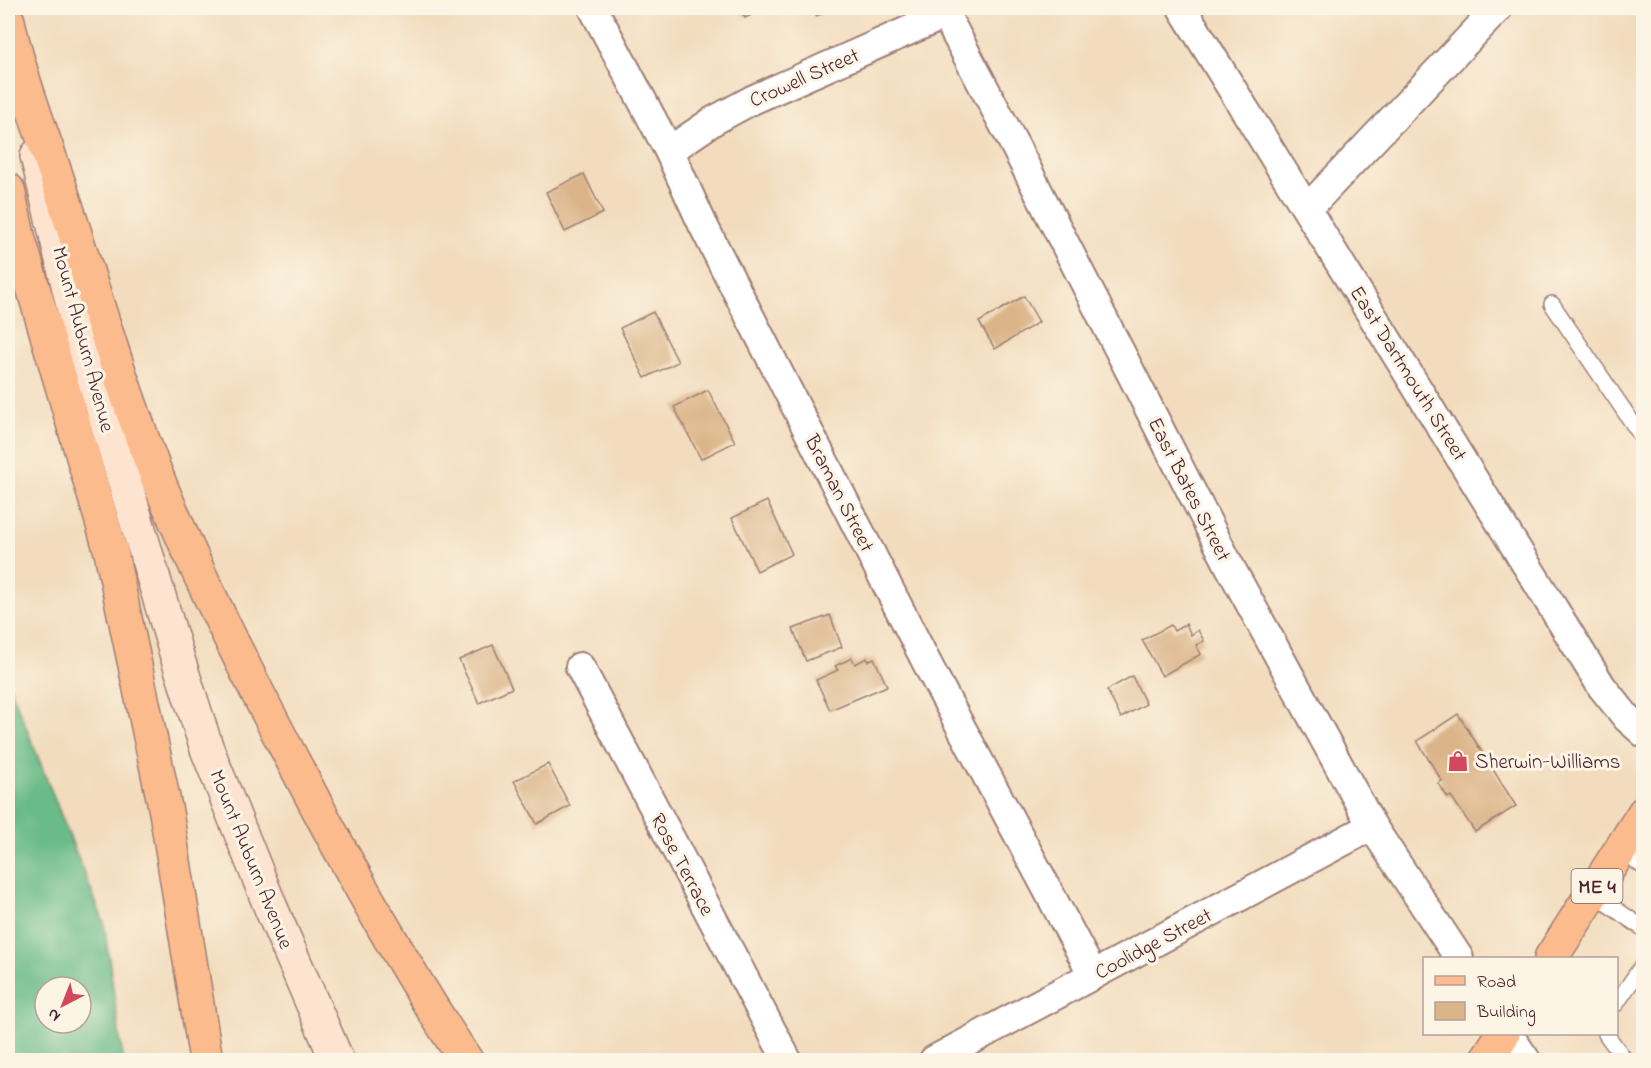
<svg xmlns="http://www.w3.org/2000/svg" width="1651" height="1068" font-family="'Indie Flower',sans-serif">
<rect width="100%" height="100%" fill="#fcf5e5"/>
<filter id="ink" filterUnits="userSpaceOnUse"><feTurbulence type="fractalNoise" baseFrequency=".0167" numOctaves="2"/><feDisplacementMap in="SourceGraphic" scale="12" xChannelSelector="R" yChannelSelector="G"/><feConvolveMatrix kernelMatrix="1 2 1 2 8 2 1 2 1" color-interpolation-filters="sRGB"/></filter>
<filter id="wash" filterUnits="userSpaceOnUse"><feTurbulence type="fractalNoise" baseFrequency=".008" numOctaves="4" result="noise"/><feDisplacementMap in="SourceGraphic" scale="24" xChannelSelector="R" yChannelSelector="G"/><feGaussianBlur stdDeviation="1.35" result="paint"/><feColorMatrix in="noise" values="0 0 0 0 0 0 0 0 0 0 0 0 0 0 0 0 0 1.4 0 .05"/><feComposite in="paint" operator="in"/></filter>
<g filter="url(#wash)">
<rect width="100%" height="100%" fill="#f2dcbd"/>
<!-- forest -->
<path fill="#69bb87" stroke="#5a6d59" stroke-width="1.5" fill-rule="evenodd" d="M8,682l96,241 19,137h-115zM45,987h36v36h-36z"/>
<g id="blocks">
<!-- building -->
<g fill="#dbb589">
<path d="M739,8h26l-20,10z"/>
<path d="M812,8h21l-17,8z"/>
<path d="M584,174l19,39 -38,19 -19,-40z"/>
<path d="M1024,296l15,26 -44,27 -16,-27z"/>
<path d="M653,312l25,50 -33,16 -25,-50z"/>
<path d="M708,390l27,52 -34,17 -27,-52z"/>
<path d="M767,501l25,53 -35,17 -25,-53z"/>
<path d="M830,615l12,32 -36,14 -13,-32z"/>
<path d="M1186,624l5,11 7,-5 6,11 -8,4 5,9 -39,22 -20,-36 29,-15 3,6z"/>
<path d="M493,645l19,43 -33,15 -20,-43z"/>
<path d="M852,658l3,6 12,-6 1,3 6,-3 13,28 -57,24 -14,-30 22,-10 -3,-4z"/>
<path d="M1132,676l14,28 -25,14 -14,-28z"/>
<path d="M1458,714l58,92 -41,26 -24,-36 -3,2 -10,-15 4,-2 -25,-40z"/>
<path d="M548,764l22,42 -33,18 -23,-43z"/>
</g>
</g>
</g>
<g filter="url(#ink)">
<use href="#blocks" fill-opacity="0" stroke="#9e7e74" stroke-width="1.5"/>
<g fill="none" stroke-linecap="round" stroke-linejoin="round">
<defs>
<g id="lane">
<path d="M1552,304l92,136"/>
<path d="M1620,849l24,18"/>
<path d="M1592,893l52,36"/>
<path d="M1616,1004l28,-41"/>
<path d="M1606,1034l19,26"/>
</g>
<g id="street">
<path d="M593,8l76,143 34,74 228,446 162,304"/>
<path d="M942,8l73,138 214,419 143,261 87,132"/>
<path d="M1182,8l420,679 25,31 17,15"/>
<path d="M669,151l44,-30 39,-21 194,-86"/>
<path d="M1307,209l191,-201"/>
<path d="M580,667l207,393"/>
<path d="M1508,1034l18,26"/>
<path d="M934,1060l438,-234"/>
</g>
<path id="secondary" d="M37,156l40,166 99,331 31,96 64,159 66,152"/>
<g id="primary">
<path d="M8,21c14,67 42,131 62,197 29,90 56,183 92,271 41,99 90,195 140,289 50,96 103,192 164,282"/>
<path d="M8,190l11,50 92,312 55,260 40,248"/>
</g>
<g id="highway">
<path d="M1551,958l93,-145"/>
<path d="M1486,1060l17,-26"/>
</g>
</defs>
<!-- lane casing -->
<use href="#lane" stroke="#9e7e74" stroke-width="18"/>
<!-- street casing -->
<use href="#street" stroke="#9e7e74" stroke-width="32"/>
<!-- secondary casing -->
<use href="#secondary" stroke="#9e7e74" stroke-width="36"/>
<!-- primary casing -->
<use href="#primary" stroke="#9e7e74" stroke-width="36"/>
<!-- highway casing -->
<use href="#highway" stroke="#9e7e74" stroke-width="36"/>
<!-- lane -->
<use href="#lane" stroke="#fff" stroke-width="15"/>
<!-- street -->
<use href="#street" stroke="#fff" stroke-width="28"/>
<!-- secondary -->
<use href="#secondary" stroke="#fde4d1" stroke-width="33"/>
<!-- primary -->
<use href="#primary" stroke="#fbbb8d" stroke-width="33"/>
<!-- highway -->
<use href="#highway" stroke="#fbbb8d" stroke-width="33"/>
</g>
</g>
<!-- icons -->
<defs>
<symbol id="shop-bare" viewBox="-9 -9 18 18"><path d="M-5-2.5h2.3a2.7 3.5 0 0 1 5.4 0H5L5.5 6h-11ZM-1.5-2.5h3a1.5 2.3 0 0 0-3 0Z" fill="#d1495b" stroke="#fcf5e5" stroke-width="2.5" paint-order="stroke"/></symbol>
</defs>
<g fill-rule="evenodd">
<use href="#shop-bare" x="1443" y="746" width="30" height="30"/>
</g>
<g text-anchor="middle" stroke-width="6" stroke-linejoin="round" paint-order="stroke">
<!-- shield labels -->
<rect fill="#fcf5e5" stroke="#7f5f63" stroke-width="1.5" x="1571.5" y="869" width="51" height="34" rx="4.5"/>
<g font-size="20" font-weight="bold" fill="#4a1f2b">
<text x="1597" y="893">ME 4</text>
</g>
<!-- street labels -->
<g font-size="21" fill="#4a1f2b" stroke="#fcf5e5">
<text transform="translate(804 77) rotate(-24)" y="7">Crowell Street</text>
<text transform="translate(84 339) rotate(75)" y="7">Mount Auburn Avenue</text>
<text transform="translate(1409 373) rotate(58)" y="7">East Dartmouth Street</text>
<text transform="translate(1190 489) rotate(63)" y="7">East Bates Street</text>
<text transform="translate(840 493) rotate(63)" y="7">Braman Street</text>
<text transform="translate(252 859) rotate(68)" y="7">Mount Auburn Avenue</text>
<text transform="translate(683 864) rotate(62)" y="7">Rose Terrace</text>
<text transform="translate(1153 943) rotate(-28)" y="7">Coolidge Street</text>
</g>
<!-- poi labels -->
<g font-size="21" fill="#4a1f2b" stroke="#fcf5e5" text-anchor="start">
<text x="1475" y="768">Sherwin-Williams</text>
</g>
</g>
<!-- margin -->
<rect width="1651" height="1068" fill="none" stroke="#fcf5e5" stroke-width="30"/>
<!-- legend -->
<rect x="1423" y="957" width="195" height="78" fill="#fcf5e5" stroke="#b59f9b" stroke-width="1.5"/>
<rect x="1435" y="976" width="30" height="9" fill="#fbbb8d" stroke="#b59f9b" stroke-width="1.5"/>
<text x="1477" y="987" font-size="18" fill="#4a1f2b">Road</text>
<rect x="1435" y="1002" width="30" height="18" fill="#dbb589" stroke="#b59f9b" stroke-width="1.5"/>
<text x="1477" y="1017" font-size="18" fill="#4a1f2b">Building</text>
<!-- north arrow -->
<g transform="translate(63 1005) rotate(222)"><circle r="28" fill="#fcf5e5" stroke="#b59f9b" stroke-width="1.5"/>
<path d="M0-4.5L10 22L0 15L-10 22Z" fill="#d1495b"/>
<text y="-9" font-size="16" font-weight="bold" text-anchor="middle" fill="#4a1f2b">N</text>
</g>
</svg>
